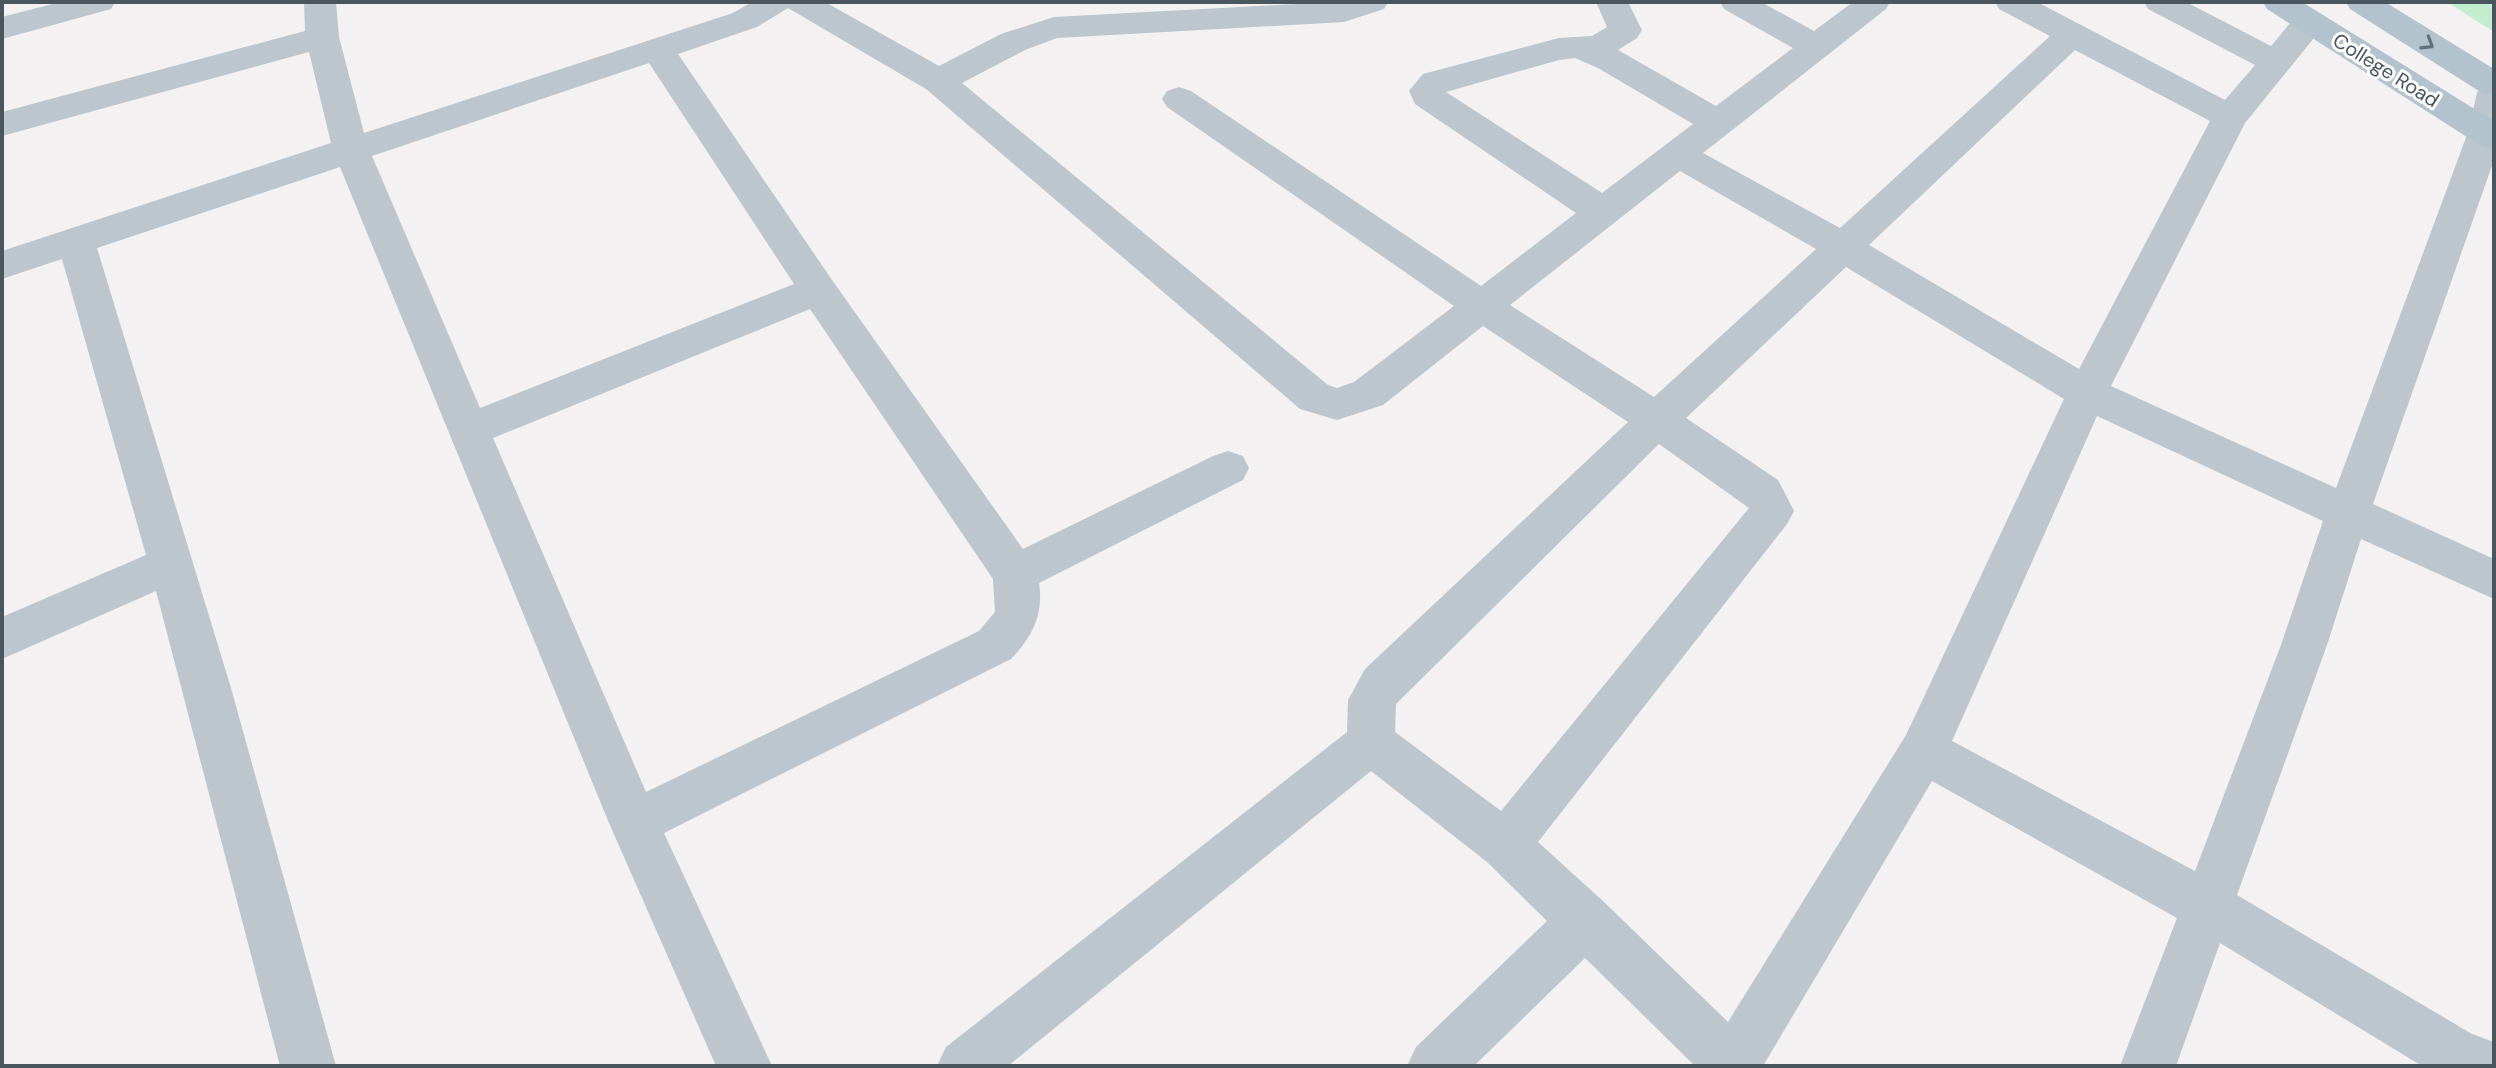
<svg xmlns="http://www.w3.org/2000/svg" width="2496" height="1068" font-family="'DM Sans',sans-serif">
<rect width="100%" height="100%" fill="#f3f1f1"/>
<!-- green -->
<path fill="#c2edce" d="M2447,2h47v30z"/>
<g fill="none" stroke-linecap="round" stroke-linejoin="round">
<!-- minor -->
<g fill="#bdc6cc" fill-rule="evenodd">
<path d="M60,2h55l-4,7 -109,30v-22z"/>
<path d="M304,2h32l3,35 25,96 369,-120 19,-11h73l114,64 62,-32 53,-17 281,-15h53l-4,7 -40,13 -287,16 -32,12 -63,33 366,302 9,3 17,-6 100,-76 -287,-199 -5,-8 5,-8 12,-4 12,4 290,195 95,-73 -161,-109 -6,-13 14,-17 136,-36 33,-2 15,-9 -11,-25h32l14,28 -5,8 -19,12 98,56 77,-58 -69,-39 -4,-7h41l53,29 39,-29h37l-4,7 -183,144 137,75 210,-192 -51,-27 -4,-7h42l188,98 30,-35 -107,-56 -4,-7h42l85,44c16,-18 25,-38 51,-31l5,7 -82,101 -134,263 225,102 132,-356 9,-39 5,-8 12,-4v79l-121,344 121,55v40l-133,-60 -34,106 -90,250 235,139 22,8v24h-72l-202,-123 -44,123h-56l57,-148 -245,-137 -169,285h-68l-110,-108 -111,108h-67l9,-19 131,-126 -60,-59 -116,-91 -363,295h-71l9,-19 401,-315 1,-32 17,-31 263,-247 -145,-96 -100,79 -46,15 -37,-11 -374,-320 -138,-81 -31,19 -79,27 154,226 191,269 190,-93 15,-5 15,5 6,12 -6,12 -204,103c5,32 -7,54 -28,76l-347,174 108,233h-56l-107,-243 -269,-656 -243,81 134,440 105,378h-56l-124,-475 -154,68v-42l144,-62 -84,-296 -60,20v-28l329,-108 -22,-91 -307,84v-24l303,-81zM2075,50l135,71 -131,248 -210,-124zM1575,58l23,10 95,56 -91,69 -156,-101 113,-32zM649,63l145,221 -314,124 -108,-252zM1680,171l136,78 -162,148 -144,-92zM1846,267l218,132 -158,336 -178,287 -124,-120 -66,-60 249,-318 7,-13 -16,-31 -92,-62zM810,309l183,270 2,33 -16,19 -333,161 -153,-354zM2097,416l226,105 -42,124 -86,226 -243,-130zM1659,444l90,64 -248,303 -106,-79 1,-28z"/>
</g>
<!-- major -->
<g fill="#b2c3cd" fill-rule="evenodd">
<path d="M2263,2h39l192,119v28l-13,-3 -214,-137z"/>
<path d="M2346,2h39l109,67v27l-12,-3 -132,-84z"/>
</g>
</g>
<!-- one-way arrows -->
<defs><path id="oneway-chevron" d="M-2-3.5L2.5 0L-2 3.5" fill="none" stroke-width="1.6" stroke-linecap="round" stroke-linejoin="round" transform="scale(2)"/></defs>
<use stroke="#637179" href="#oneway-chevron" transform="translate(2428 44) rotate(32)"/>
<g text-anchor="middle" stroke-width="6" stroke-linejoin="round" paint-order="stroke">
<!-- far-street labels -->
<g font-size="20" fill="#49565d" stroke="#fff">
<text transform="translate(2386 70) rotate(32)" y="7">College Road</text>
</g>
</g>
<!-- border -->
<rect width="2496" height="1068" fill="none" stroke="#49565d" stroke-width="8"/>
</svg>
